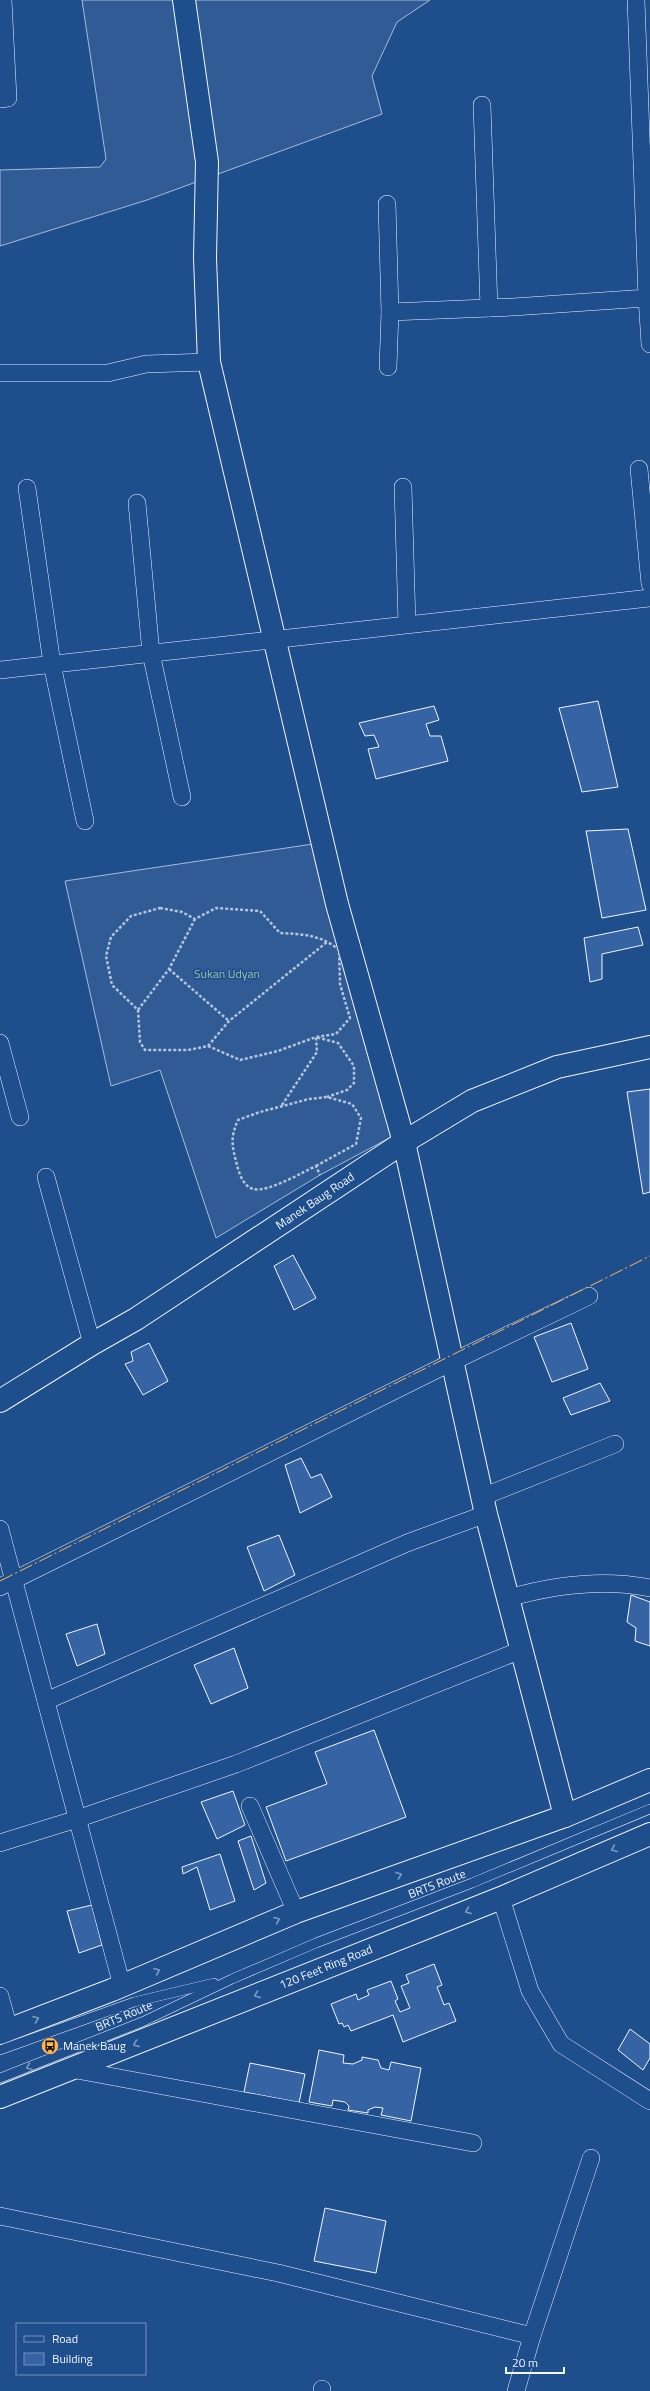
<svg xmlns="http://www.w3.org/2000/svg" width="650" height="2391" font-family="'Titillium Web',sans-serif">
<rect width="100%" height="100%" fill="#1f4e8c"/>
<!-- built -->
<g fill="#305b95" stroke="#a8bbd7">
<path d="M82,0h348l-33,22 -25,54 10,38 -235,86 -147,46v-76l100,-3 6,-8z"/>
<path d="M313,844l80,292 -73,39 -104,63 -56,-168 -49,16 -46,-205z"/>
</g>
<!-- building -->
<g fill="#3563a3" stroke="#f2f6ff">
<path d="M598,701l20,86 -36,5 -23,-84z"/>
<path d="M434,706l5,14 -13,4 4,12h11l7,25 -72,18 -8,-30 11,-2 -5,-12 -9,1 -6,-13z"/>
<path d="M628,829l18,81 -44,8 -16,-87z"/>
<path d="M638,927l5,18 -41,9v25l-12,3 -6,-44z"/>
<path d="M650,1089v103l-7,2 -16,-102z"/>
<path d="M293,1255l23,43 -22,12 -20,-44z"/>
<path d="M571,1323l17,46 -36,13 -18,-45z"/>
<path d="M149,1343l19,38 -25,14 -18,-31 8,-3 -2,-9z"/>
<path d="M600,1383l10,18 -39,14 -8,-17z"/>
<path d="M301,1458l10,20 10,-4 11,23 -32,16 -15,-48z"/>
<path d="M279,1535l16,40 -31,16 -17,-44z"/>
<path d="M631,1595l19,7v44l-15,-5 1,-13 -9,-6z"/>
<path d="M97,1624l8,30 -28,12 -11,-32z"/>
<path d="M234,1648l14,40 -37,16 -17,-39z"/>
<path d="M374,1730l32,87 -120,44 -20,-54 61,-23 -12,-32z"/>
<path d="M233,1791l12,34 -28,14 -16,-37z"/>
<path d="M251,1836l15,47 -12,7 -16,-49z"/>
<path d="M220,1854l15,47 -25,9 -13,-43 -14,7 -1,-7z"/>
<path d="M92,1905l10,40 -23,8 -12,-42z"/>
<path d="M434,1964l8,21 -5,2 7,18 5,-2 7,18 -53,21 -10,-27 -42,16 -3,-6 -4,2 -2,-4 -3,1 -8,-20 25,-10 2,6 11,-5 -2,-5 24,-9 7,18 -3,2 5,11 10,-4 -9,-22 8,-3 -3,-8z"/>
<path d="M630,2029l20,15v14l-7,12 -25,-20z"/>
<path d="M319,2050l25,5 -1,8 10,1 9,-4v-3l16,3 3,8 8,2 2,-8 30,6 -10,53 -30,-6 2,-7 -8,-1 -7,3v3l-20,-3 1,-4 -4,-4 -12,-2 -1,6 -23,-4z"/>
<path d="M250,2063l55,11 -6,29 -55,-11z"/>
<path d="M325,2208l61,13 -10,52 -62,-12z"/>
</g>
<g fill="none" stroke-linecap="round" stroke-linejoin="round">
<defs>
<g id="lane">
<path d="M0,2050l134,-48 80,-19"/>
<path d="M0,2078l142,-56 90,-43 84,-36 156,-60 178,-74"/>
</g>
<g id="street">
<path d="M0,99l8,-1 -5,-98"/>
<path d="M482,105l7,203"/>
<path d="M387,204l3,108 123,-5 134,-9 -11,-298"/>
<path d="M650,297l-3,1 3,46"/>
<path d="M388,367l2,-55"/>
<path d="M0,373h108l38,-9 63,-2"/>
<path d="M639,469l11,115"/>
<path d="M403,487l4,137"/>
<path d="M27,488l25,176 33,157"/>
<path d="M137,503l14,150 31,144"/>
<path d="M0,670l650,-72"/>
<path d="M0,1043l20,74"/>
<path d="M46,1177l46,167"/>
<path d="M482,1497l133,-53"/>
<path d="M0,1529l122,457"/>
<path d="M0,1587l452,-225 137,-66"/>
<path d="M508,1598c46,-13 94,-20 142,-10"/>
<path d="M46,1701l361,-158 79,-29"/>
<path d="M250,1806l46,106"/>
<path d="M0,1843l77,-24 159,-55 285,-114"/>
<path d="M501,1898l29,93 31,53 89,57"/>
<path d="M0,1996l9,33"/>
<path d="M71,2069l402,74"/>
<path d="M0,2216l278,57 254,63 59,-178"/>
<path d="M322,2389v2"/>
<path d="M516,2391l16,-55"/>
</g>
<g id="secondary">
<path d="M184,0l23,162 -2,96 4,104 128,542 67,238 82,372 79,302"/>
<path d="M0,1401l92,-57 44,-25 268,-177 68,-41 85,-34 93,-20"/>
</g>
<g id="primary">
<path d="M0,2033l112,-43 184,-78 269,-96 85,-36"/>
<path d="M0,2097l501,-199 149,-64"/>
</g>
</defs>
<!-- lane casing -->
<use href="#lane" stroke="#f2f6ff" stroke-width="10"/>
<!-- street casing -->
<use href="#street" stroke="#f2f6ff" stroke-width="18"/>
<!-- secondary casing -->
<use href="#secondary" stroke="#f2f6ff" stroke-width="24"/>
<!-- primary casing -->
<use href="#primary" stroke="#f2f6ff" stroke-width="24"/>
<!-- path -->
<g stroke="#b3c4dc" stroke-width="2.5" stroke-dasharray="3 2" stroke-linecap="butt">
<path d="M160,908l22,4 13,7 21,-11 44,3 20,22c22,1 42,2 59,17l1,34 10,34 -14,16 -20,3 -38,14 -38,9 -32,-14 -20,4h-43l-5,-8 -2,-32 -26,-25 -6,-29 5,-19 20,-21z"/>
<path d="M169,969l60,52"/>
<path d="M138,1010l31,-41 26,-50"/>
<path d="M208,1046l21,-25 98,-79"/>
<path d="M282,1105l35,-53 -1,-15 22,6 16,23v17l-7,7 -20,7"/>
<path d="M316,1166l40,-22 5,-26 -9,-14 -25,-7 -18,2 -49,13 -22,8c-8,18 -6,26 -1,45 2,8 6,21 16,24 14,4 50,-17 63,-23l4,9"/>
</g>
<!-- lane -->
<use href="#lane" stroke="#1f4e8c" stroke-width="9"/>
<!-- street -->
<use href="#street" stroke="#1f4e8c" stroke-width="17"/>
<!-- secondary -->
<use href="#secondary" stroke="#1f4e8c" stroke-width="22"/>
<!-- primary -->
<use href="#primary" stroke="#1f4e8c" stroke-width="22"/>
<!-- power -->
<path stroke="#ffb74d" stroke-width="1" stroke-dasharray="14 3 2 3" stroke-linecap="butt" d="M0,1581l650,-325"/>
</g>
<!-- one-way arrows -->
<defs><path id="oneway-chevron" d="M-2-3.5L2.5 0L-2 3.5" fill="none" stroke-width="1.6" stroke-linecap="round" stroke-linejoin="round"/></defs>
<g stroke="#7e9ac0">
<use href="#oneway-chevron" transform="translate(614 1849) rotate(157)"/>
<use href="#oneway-chevron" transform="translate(399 1875) rotate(-20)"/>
<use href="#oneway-chevron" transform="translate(468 1911) rotate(158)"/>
<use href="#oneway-chevron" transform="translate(277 1920) rotate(-23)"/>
<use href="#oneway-chevron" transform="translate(157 1971) rotate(-23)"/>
<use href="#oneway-chevron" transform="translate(257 1995) rotate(158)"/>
<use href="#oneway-chevron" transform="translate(36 2019) rotate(-21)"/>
<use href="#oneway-chevron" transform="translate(136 2044) rotate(159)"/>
<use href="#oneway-chevron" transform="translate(29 2067) rotate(158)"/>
</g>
<!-- icons -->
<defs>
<symbol id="bus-disc" viewBox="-11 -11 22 22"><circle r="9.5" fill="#ffb74d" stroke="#1f4e8c"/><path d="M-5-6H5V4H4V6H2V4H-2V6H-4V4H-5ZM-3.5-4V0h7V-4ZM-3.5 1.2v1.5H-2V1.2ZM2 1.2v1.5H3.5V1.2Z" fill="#111"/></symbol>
</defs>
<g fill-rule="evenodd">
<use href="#bus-disc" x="40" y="2036" width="20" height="20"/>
</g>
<g text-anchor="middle" stroke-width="3" stroke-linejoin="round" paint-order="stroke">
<!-- park labels -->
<g font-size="12" fill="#97c8a6" stroke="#1f4e8c">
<text x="227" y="978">Sukan Udyan</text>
</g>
<!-- street labels -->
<g font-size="12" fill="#f2f6ff" stroke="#1f4e8c">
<text transform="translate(315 1201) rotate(-34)" y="4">Manek Baug Road</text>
<text transform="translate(437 1884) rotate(-21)" y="4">BRTS Route</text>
<text transform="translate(326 1967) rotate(-22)" y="4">120 Feet Ring Road</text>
<text transform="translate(124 2016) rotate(-23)" y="4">BRTS Route</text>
</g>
<!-- poi labels -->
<g font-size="12" fill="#f2f6ff" stroke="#1f4e8c" text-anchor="start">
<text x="63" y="2050">Manek Baug</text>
</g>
</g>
<!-- legend -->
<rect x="16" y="2323" width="130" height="52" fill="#1f4e8c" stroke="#7391ba"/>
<rect x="24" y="2336" width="20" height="6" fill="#1f4e8c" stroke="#7391ba"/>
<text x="52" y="2343" font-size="12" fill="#f2f6ff">Road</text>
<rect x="24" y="2353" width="20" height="12" fill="#3563a3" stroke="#7391ba"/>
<text x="52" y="2363" font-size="12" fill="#f2f6ff">Building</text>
<!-- scale -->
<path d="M506 2367v6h58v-6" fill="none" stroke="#f2f6ff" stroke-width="2"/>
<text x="512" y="2367" font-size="12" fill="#f2f6ff" stroke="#1f4e8c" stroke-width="3" paint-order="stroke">20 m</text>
</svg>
